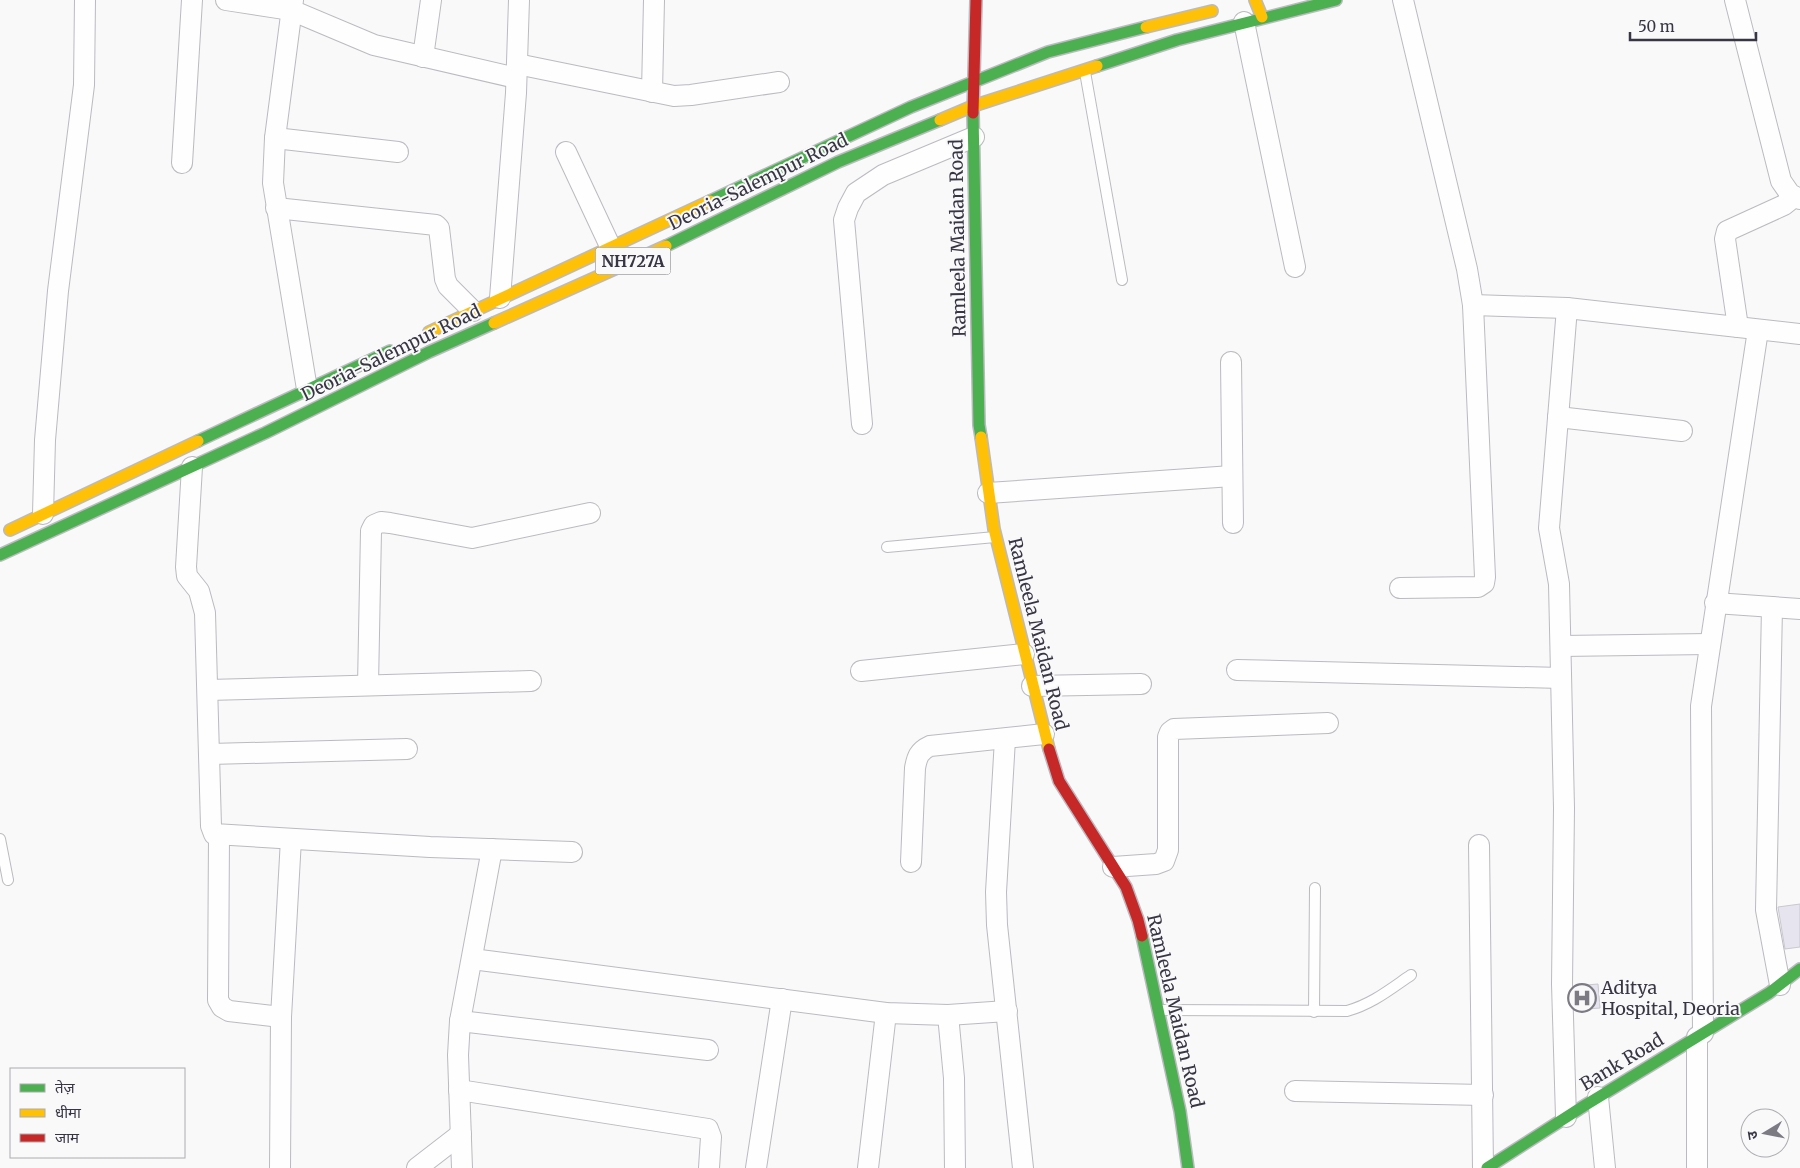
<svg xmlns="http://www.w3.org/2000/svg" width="1800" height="1168" font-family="Merriweather,'Noto Sans Devanagari',serif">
<rect width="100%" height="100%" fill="#f9f9f9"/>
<!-- building -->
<g fill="#e6e4ee" stroke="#c9c8ce">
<path d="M1800,904v43l-15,2 -7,-42z"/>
<path d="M1598,984l2,24 -25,2 -1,-24z"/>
</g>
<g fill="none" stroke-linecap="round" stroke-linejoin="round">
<defs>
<g id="lane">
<path d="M1085,72l37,208"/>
<path d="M887,547l108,-10"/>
<path d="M0,839l8,41"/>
<path d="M1160,1010l187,1c25,-7 42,-21 64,-36"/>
<path d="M1314,1012l1,-124"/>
</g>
<g id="street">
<path d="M226,0l65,10 83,35 142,33"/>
<path d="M293,0l-18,138 -2,45 34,206"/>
<path d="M1735,0l46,181 9,13 10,5"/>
<path d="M1244,22l51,245"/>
<path d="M423,57l8,-57"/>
<path d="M517,64l157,32 17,-1 88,-13"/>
<path d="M652,92l2,-92"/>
<path d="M275,138l123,14"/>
<path d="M566,152l44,94"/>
<path d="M182,163l10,-163"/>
<path d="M276,208l160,17 3,3 6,51 3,7 25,25"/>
<path d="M500,298l16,-205 3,-93"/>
<path d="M1473,305l94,3 233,26"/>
<path d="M1738,327l-13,-88 2,-8 57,-26 10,-8"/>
<path d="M1231,362l2,161"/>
<path d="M1558,417l124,14"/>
<path d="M862,424l-18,-204 4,-12 8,-15 27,-18 91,-38"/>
<path d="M192,467l-6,100 1,9 12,15 6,22 6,213 3,8 216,13 142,5"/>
<path d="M988,493l244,-17"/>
<path d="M43,514l2,-74 13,-149 26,-206 1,-85"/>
<path d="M1400,588l78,-1 6,-4 1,-6 -12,-272 -6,-36 -64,-269"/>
<path d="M1715,603l85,6"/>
<path d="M1772,607l-6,303 14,75"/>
<path d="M1561,646l148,-2"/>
<path d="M1237,670l324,8"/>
<path d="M861,671l163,-17"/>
<path d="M368,685l3,-154 3,-6 7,-3 9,1 82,15 118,-25"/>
<path d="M1032,686l109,-2"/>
<path d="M208,690l323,-9"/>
<path d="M1005,739l-9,153 1,33 26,243"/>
<path d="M210,754l197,-5"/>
<path d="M219,836l-1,164 4,7 7,4 52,6"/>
<path d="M1479,845l4,323"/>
<path d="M911,862l4,-94c2,-11 4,-17 15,-22l114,-12"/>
<path d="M1113,867l43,-3 8,-3 4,-11v-113l2,-5 4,-3 154,-6"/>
<path d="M472,959l414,54 62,2 59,-4"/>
<path d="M948,1015l6,63 1,90"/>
<path d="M460,1021l248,29"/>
<path d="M1703,1033l-2,-327 57,-376"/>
<path d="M1697,1037v131"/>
<path d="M459,1090l249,39 3,8 -2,31"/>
<path d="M1295,1091l188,4"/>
<path d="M1598,1097l7,71"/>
<path d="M1566,1117l-4,-133 2,-176 -5,-224 -10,-56 18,-220"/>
<path d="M280,1168l1,-151 10,-178"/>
<path d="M417,1168l44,-34"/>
<path d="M462,1168l-4,-113 2,-34 32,-172"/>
<path d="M756,1168l26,-169"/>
<path d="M868,1168l18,-155"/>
</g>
<g id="fast">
<path d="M1097,66l80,-26 159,-40"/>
<path d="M973,113l6,312 2,12"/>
<path d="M710,201l201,-94 137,-55 98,-25"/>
<path d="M666,246l172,-84 102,-42"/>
<path d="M198,441l192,-90"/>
<path d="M0,555l265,-122 164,-81 65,-29"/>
<path d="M1142,936l38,175 8,57"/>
<path d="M1487,1168l92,-59 190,-116 31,-24"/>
</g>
<g id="slow">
<path d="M1255,0l7,17"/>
<path d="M1146,27l66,-16"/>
<path d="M940,120l33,-14 124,-40"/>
<path d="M494,323l172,-77"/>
<path d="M429,332l281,-131"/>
<path d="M981,437l13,92 55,220"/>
<path d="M10,530l188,-89"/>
</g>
<g id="jam">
<path d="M973,113l3,-113"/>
<path d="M1049,749l10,32 67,106 12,33 4,16"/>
</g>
</defs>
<!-- lane casing -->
<use href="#lane" stroke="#bbbac0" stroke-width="12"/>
<!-- street casing -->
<use href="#street" stroke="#bbbac0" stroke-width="22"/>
<!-- fast casing -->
<use href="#fast" stroke="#bbbac0" stroke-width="14"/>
<!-- slow casing -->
<use href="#slow" stroke="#bbbac0" stroke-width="14"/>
<!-- jam casing -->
<use href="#jam" stroke="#bbbac0" stroke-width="14"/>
<!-- lane -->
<use href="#lane" stroke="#fefefe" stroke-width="10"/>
<!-- street -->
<use href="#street" stroke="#fefefe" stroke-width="20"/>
<!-- fast -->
<use href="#fast" stroke="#4caf50" stroke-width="11"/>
<!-- slow -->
<use href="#slow" stroke="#ffc107" stroke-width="11"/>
<!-- jam -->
<use href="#jam" stroke="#c62828" stroke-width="11"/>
</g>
<!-- icons -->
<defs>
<symbol id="hospital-ring" viewBox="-11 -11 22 22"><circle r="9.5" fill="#f9f9f9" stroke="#7c7a83" stroke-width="1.5"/><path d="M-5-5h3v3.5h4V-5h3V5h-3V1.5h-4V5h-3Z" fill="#7c7a83"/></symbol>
</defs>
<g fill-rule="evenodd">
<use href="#hospital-ring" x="1566" y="982" width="32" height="32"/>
</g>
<g text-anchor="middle" stroke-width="4" stroke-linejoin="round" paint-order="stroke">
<!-- shield labels -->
<rect fill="#f9f9f9" stroke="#72707a" stroke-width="1" x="595.5" y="247.5" width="75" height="27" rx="4"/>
<g font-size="16" font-weight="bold" fill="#383644">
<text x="633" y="267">NH727A</text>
</g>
<!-- street labels -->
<g font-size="18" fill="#383644" stroke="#f9f9f9">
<text transform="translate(758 182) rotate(-26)" y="6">Deoria-Salempur Road</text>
<text transform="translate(958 238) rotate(-91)" y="6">Ramleela Maidan Road</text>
<text transform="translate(391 353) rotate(-26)" y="6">Deoria-Salempur Road</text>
<text transform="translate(1038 634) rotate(76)" y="6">Ramleela Maidan Road</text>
<text transform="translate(1175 1011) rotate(77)" y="6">Ramleela Maidan Road</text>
<text transform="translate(1622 1062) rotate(-31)" y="6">Bank Road</text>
</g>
<!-- poi labels -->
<g font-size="18" fill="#383644" stroke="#f9f9f9" text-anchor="start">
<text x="1601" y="994">Aditya<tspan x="1601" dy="21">Hospital, Deoria</tspan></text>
</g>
</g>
<!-- legend -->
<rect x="10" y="1068" width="175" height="90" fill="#f9f9f9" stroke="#acabb1"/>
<rect x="20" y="1084" width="25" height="8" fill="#4caf50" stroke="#acabb1"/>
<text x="55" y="1093" font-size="15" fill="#383644">तेज़</text>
<rect x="20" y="1109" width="25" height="8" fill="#ffc107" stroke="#acabb1"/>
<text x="55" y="1118" font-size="15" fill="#383644">धीमा</text>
<rect x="20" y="1134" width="25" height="8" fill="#c62828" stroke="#acabb1"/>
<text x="55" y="1143" font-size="15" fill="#383644">जाम</text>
<!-- north arrow -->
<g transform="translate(1765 1133) rotate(260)"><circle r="24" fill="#f9f9f9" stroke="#acabb1"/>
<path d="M0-4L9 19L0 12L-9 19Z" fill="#7c7a83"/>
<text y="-8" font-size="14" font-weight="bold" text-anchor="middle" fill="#383644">उ</text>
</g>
<!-- scale -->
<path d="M1630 32v8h126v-8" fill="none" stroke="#383644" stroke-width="2.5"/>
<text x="1638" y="32" font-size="15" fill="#383644" stroke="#f9f9f9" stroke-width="4" paint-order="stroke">50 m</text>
</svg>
